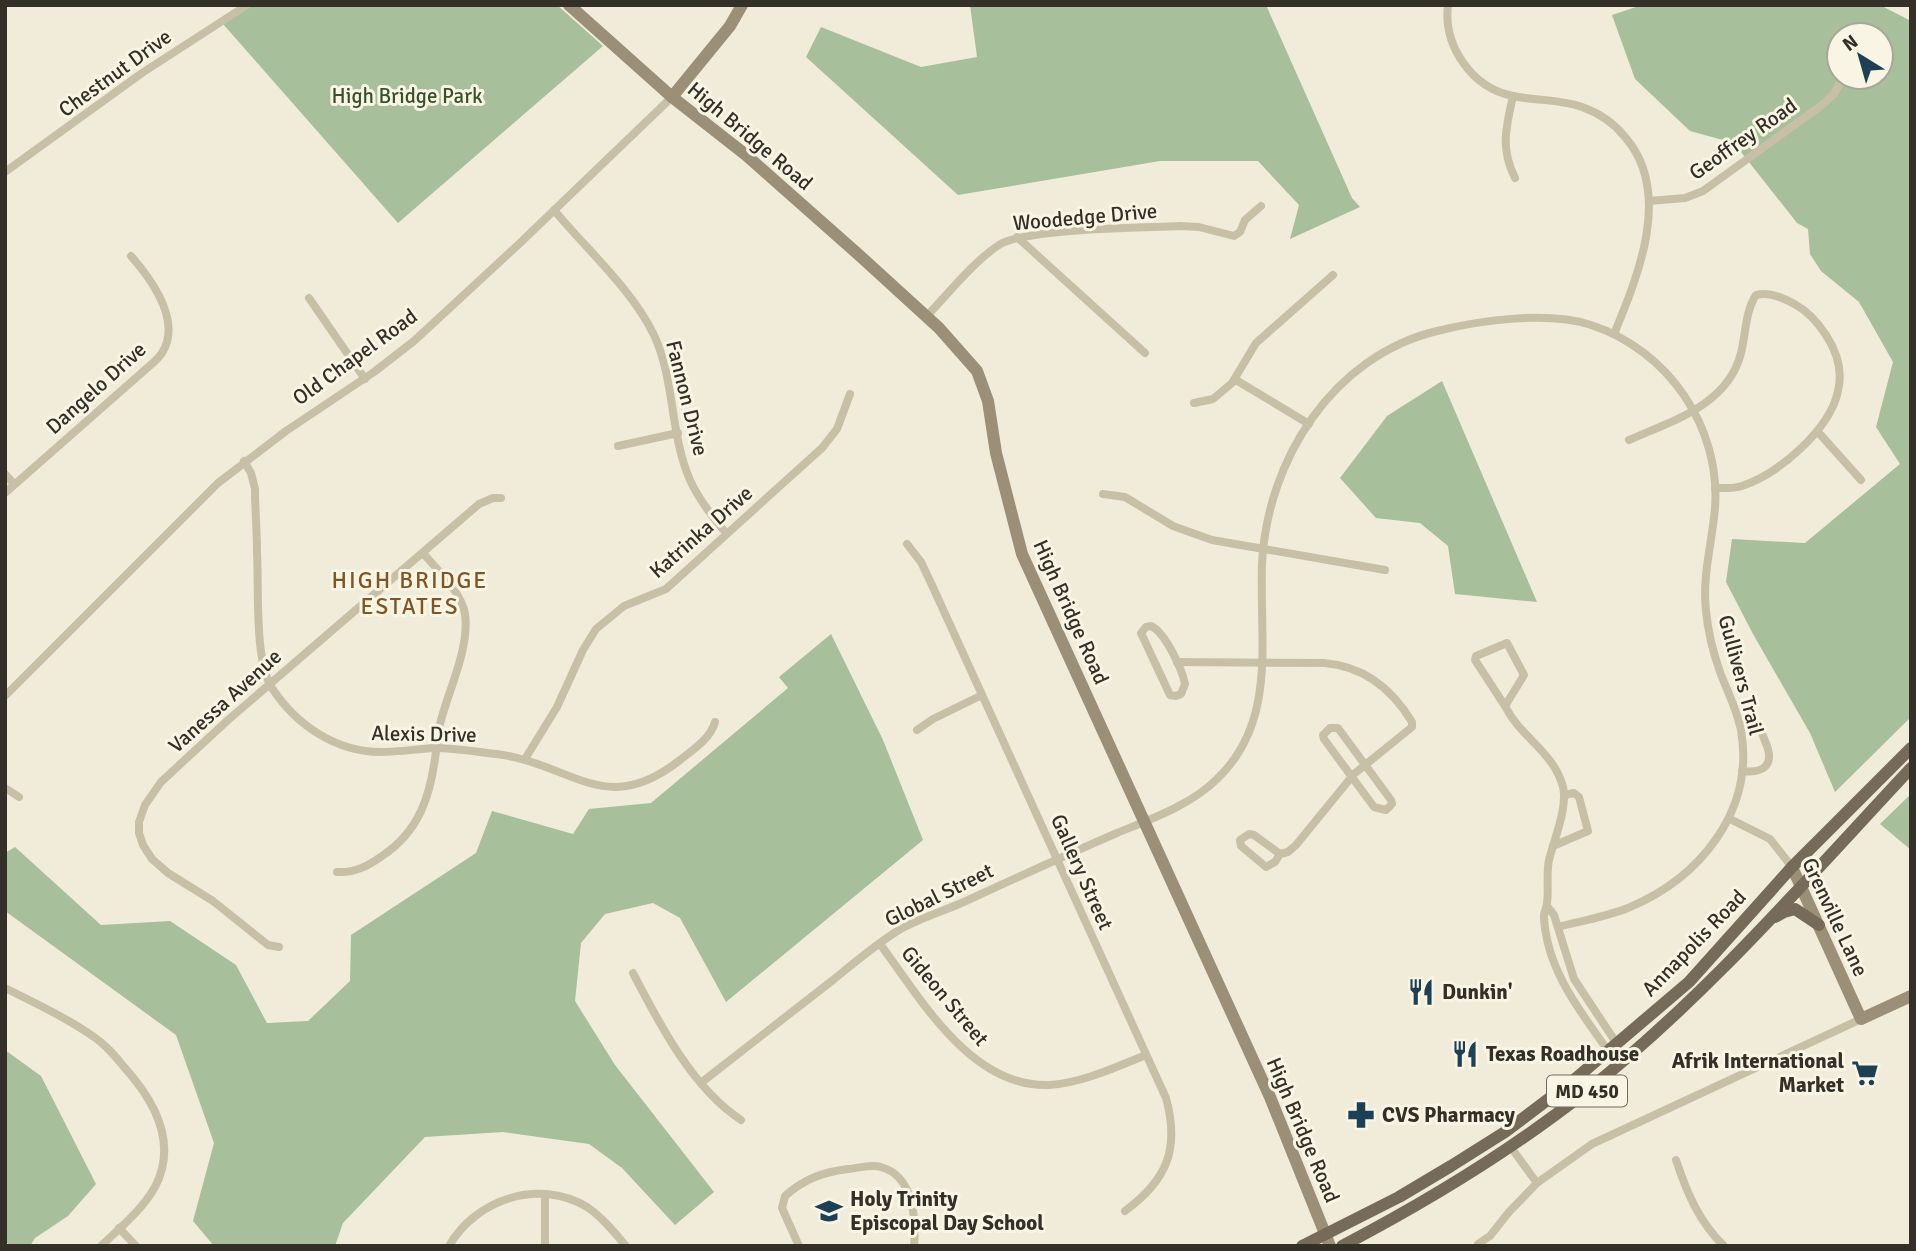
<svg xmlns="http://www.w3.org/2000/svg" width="1916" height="1251" font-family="Signika,sans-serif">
<rect width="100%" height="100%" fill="#f0ecd9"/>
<!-- green -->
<g fill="#a7bf9a" fill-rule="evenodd">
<path d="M252,5h305l46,41 -205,177 -175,-199z"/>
<path d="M970,5h296l86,193 8,9 -70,32 9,-34 -41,-44h-98l-202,34 -152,-138 15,-30 100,40 56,-10z"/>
<path d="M1642,5h238l31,16v696l-76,75 -25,-59 -57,-99 -27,-52 6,-43 73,4 95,-79 -24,-37 17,-65 -34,-60 -38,-31 -11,-17 -2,-25 -11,-6 -63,-80 -44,-12 -55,-52 -23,-64zM1839,35h42v42h-42z"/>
<path d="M1442,381l95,221 -82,-8 -7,-48 -28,-23 -44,-5 -36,-40 47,-62z"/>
<path d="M831,634l52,106 40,100 -197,162 -46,-84 -27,-15 -48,11 -24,29 -6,58 40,64 99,127 -39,33 -53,-57 -33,-24 -86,-12 -78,5 -82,86 -8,23h-121l-21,-25 21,-78 -38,-108 -171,-124v-58l10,-6 86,78 69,-4 66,44 31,58 41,-2 42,-40 1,-46 125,-82 16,-42 81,23 16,-25 62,-6 137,-115 -9,-11z"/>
<path d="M1911,794v56l-31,-26z"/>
<path d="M5,1050l36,26 55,108 -28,32 -33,22 -5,8h-18l-7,-4z"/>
</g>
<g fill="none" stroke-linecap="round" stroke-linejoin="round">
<!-- street -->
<g stroke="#c8c0a6" stroke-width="8">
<path d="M1448,5c-5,41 24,83 65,91 23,5 47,3 69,11 17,6 32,16 43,30 48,55 13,139 -11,197"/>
<path d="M1513,96c-7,32 -13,52 2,82"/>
<path d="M5,172l137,-99 105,-68"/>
<path d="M1649,201l36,-3 18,-7 119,-86 12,-11 8,-15"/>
<path d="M554,210c33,40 77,78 100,125 21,45 16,100 36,145 9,20 23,37 36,53"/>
<path d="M1017,237l128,116"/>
<path d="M309,298l56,81"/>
<path d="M926,317c21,-22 48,-56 73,-72 26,-17 144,-17 181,-19l19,1 35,9 6,-4 5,-12 16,-14"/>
<path d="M1236,380l73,44"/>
<path d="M1194,403l19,-4 19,-16 24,-40 77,-68"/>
<path d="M1818,432l43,48"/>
<path d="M1629,440c43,-19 99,-35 112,-87 5,-19 4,-41 15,-58 13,-4 28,3 40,10 13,7 22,18 30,30 11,17 17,36 12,56 -8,39 -60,83 -96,95 -9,3 -18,2 -27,2"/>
<path d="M618,446l60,-13"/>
<path d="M244,461l7,12 4,16c0,21 2,42 2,63 2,34 -3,109 15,136 24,37 64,64 109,64 18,0 35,-3 53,-4 21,0 43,4 63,6 76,10 108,65 183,6 13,-10 31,-22 35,-38"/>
<path d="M5,474l9,10"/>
<path d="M5,493l141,-124c6,-5 12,-10 16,-16 20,-32 -11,-74 -31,-97"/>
<path d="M1103,494l22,3 48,29 39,14 173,30"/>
<path d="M907,544l14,18 10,21 235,515c14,51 1,82 -41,113"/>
<path d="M1151,626c14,6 31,43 34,58l-4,10 -5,2 -6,-1 -29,-62 5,-6z"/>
<path d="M1507,643l17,32 -19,31 -30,-46 1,-4z"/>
<path d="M1177,662l147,1c39,3 68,26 88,59v5l-58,47 -58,71 -8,7 -8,2"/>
<path d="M5,696l213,-213 68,-52 88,-59 40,-31 106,-98 152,-146"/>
<path d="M1505,706c15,31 49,46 58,81 5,20 -9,53 -14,73 -3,14 0,29 -2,43 0,5 -4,10 -3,15 3,52 36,93 65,134"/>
<path d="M1739,722l14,-1c7,5 9,12 12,20 10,22 1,33 -23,30"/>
<path d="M1330,728h8l53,72 1,4 -6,6 -12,-3 -50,-68 -1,-4z"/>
<path d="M917,730l16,-11 49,-24"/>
<path d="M525,759l32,-52 26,-57 13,-21 28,-23 42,-17 156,-141 15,-19 13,-35"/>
<path d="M5,788l14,9"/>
<path d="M1730,819l40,20 22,28"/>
<path d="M1249,834l5,1 26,19 -5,8 -9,5 -25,-21 -1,-6z"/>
<path d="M1553,846l35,-15 -9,-34 -5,-4 -9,2"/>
<path d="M337,872c18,1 31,-6 45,-16 38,-25 49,-62 54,-105 2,-9 1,-18 4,-27 8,-33 30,-76 25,-110 -4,-23 -28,-44 -42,-61"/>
<path d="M1547,906l7,9 20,64 43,65"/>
<path d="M880,944c41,55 91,144 169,141 33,-2 67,-18 97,-30"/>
<path d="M279,947l-11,-2 -55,-44 -45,-28 -16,-14 -9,-14 -4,-12v-11l6,-17 16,-23 67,-62 251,-216 14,-6h8"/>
<path d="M633,973c26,50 59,115 108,147"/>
<path d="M5,988c30,15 62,30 89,49 12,8 21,19 30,30 30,33 54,76 31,120 -13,23 -35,41 -54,59"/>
<path d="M702,1082c43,-34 87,-68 131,-102 21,-17 43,-36 66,-50 21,-12 45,-19 67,-29 50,-23 100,-46 151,-68 34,-14 74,-28 100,-54 61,-58 42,-140 45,-215 5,-104 71,-208 175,-233 44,-11 111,-20 154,-6 77,25 130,102 124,183 -3,36 -13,67 -9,103 2,21 7,41 14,61 7,19 17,37 21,58 14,81 -41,148 -113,178 -23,9 -47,13 -70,19"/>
<path d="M1510,1146l27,37"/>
<path d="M1676,1160c11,33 23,62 48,86"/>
<path d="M545,1195v51"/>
<path d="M119,1228l17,18"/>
<path d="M1478,1244l12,-8 19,-24 28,-29 55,-39 269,-125"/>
<path d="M449,1246c27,-47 90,-68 138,-39 15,10 27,25 39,39"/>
<path d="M799,1246l-17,-38 3,-12c19,-17 38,-24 63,-27 11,-1 23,-5 33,-2 33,9 35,52 33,79"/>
</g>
<!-- secondary -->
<g stroke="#9b8f77" stroke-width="12">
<path d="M569,5l103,92 74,58 113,100 80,73 38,43 11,30 8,52 26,101 248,543 60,149"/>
<path d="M672,97l58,-71 12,-21"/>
<path d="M1792,867l69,152 50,-23"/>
</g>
<!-- primary -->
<g stroke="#766b58" stroke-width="12">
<path d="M1775,917l9,-5 11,-3 24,16"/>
<path d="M1302,1246l97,-49 52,-31 54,-34 70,-53 114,-97 103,-115 119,-119"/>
<path d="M1342,1246c84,-44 167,-94 242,-153 119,-93 224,-215 327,-325"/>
</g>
</g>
<!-- icons -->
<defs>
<symbol id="restaurant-bare" viewBox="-9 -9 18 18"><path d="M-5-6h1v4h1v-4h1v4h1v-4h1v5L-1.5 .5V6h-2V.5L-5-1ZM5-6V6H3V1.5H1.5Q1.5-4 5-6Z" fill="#1e4054" stroke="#f8f5e5" stroke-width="2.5" paint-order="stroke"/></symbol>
<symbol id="supermarket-bare" viewBox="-9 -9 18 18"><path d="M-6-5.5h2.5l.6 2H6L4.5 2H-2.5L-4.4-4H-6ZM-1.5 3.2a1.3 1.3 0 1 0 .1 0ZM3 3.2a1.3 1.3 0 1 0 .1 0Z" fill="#1e4054" stroke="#f8f5e5" stroke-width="2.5" paint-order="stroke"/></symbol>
<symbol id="pharmacy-bare" viewBox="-9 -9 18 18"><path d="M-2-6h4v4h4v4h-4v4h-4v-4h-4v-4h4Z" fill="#1e4054" stroke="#f8f5e5" stroke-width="2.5" paint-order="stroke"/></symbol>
<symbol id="school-bare" viewBox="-9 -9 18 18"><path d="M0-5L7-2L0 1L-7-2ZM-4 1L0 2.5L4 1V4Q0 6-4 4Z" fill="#1e4054" stroke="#f8f5e5" stroke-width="2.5" paint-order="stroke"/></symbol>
</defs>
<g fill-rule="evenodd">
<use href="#restaurant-bare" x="1402" y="973" width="38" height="38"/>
<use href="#restaurant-bare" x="1446" y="1035" width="38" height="38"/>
<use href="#supermarket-bare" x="1846" y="1054" width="38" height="38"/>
<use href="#pharmacy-bare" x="1342" y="1096" width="38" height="38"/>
<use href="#school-bare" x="810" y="1192" width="38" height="38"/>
</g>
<g text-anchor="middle" stroke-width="6" stroke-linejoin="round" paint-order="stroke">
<!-- shield labels -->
<rect fill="#f8f5e5" stroke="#6f6a60" stroke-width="2" x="1547" y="1075.5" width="80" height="31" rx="5"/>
<g font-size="19" font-weight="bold" fill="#342f27">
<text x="1587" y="1098">MD 450</text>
</g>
<!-- street labels -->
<g font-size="21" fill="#342f27" stroke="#f8f5e5">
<text transform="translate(115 73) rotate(-36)" y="7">Chestnut Drive</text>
<text transform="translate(750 136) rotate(40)" y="7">High Bridge Road</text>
<text transform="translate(1743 139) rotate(-35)" y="7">Geoffrey Road</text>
<text transform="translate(1085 217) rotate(-5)" y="7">Woodedge Drive</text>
<text transform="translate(355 357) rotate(-36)" y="7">Old Chapel Road</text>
<text transform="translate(96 388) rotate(-42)" y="7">Dangelo Drive</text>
<text transform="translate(687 398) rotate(76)" y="7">Fannon Drive</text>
<text transform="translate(701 532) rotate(-41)" y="7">Katrinka Drive</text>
<text transform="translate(1071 612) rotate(66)" y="7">High Bridge Road</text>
<text transform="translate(1741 675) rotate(75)" y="7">Gullivers Trail</text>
<text transform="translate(225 701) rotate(-42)" y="7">Vanessa Avenue</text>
<text transform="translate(424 734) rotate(1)" y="7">Alexis Drive</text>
<text transform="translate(1082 872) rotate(66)" y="7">Gallery Street</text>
<text transform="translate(939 895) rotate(-26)" y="7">Global Street</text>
<text transform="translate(1835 917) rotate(65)" y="7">Grenville Lane</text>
<text transform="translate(1694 943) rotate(-46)" y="7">Annapolis Road</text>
<text transform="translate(945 996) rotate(50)" y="7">Gideon Street</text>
<text transform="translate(1303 1130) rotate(67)" y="7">High Bridge Road</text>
</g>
<!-- park labels -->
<g font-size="21" fill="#38512b" stroke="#f8f5e5">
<text x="407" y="103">High Bridge Park</text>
</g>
<!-- poi labels -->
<g font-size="21" font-weight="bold" fill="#342f27" stroke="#f8f5e5" text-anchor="start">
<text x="1442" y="999">Dunkin'</text>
<text x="1486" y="1061">Texas Roadhouse</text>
<text x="1844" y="1068" text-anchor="end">Afrik International<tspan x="1844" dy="24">Market</tspan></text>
<text x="1382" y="1122">CVS Pharmacy</text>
<text x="850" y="1206">Holy Trinity<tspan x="850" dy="24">Episcopal Day School</tspan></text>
</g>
<!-- neighbourhood labels -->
<g font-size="23" letter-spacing="2" fill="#805522" stroke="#f8f5e5">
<text x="410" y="588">HIGH BRIDGE<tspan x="410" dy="26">ESTATES</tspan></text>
</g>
</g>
<!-- border -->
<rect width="1916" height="1251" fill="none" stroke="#342f27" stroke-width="14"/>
<!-- north arrow -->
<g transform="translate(1860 56) rotate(323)"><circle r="33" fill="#f8f5e5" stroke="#aaa699" stroke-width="2"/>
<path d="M0-5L12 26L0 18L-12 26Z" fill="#1e4054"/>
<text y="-10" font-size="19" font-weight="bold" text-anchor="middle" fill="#342f27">N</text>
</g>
</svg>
